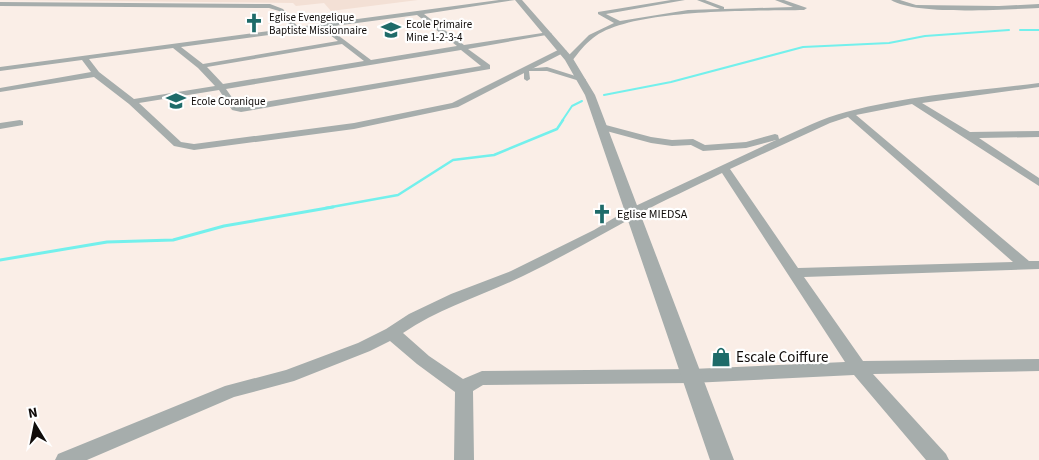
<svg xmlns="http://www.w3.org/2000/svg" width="1039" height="460" font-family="'Source Sans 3',sans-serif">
<rect width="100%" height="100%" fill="#faeee7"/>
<!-- built -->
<path fill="#f3e0d5" d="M0,0h418l-87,11 -7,-8 -28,3 -3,-3z"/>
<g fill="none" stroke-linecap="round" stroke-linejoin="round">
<!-- stream-far2 -->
<g stroke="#73f0ec" stroke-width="2">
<path d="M1020,30h19"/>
<path d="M604,95l67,-13 132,-35 86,-4 36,-7 84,-6"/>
<path d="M562,121l10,-15 10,-5"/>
</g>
<!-- stream-far1 -->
<path stroke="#73f0ec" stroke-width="2.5" d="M326,208l72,-13 55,-35 41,-5 63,-26 6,-9"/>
<!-- stream -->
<path stroke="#73f0ec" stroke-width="3" d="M0,260l107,-18 66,-2 51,-14 109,-19"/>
<!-- pedestrian -->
<path fill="#a6adac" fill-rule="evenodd" d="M547,67l38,12 1,1 -3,2 -36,-11h-18l1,8 -3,2 -3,-2v-10z"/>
<!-- minor -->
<g fill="#a6adac" fill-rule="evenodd">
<path d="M499,0h16l-91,14 40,31 85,-13 3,2 -84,15 22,16v4l-249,43 -9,-2 -13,-20 -80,13 42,39 13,2 160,-21 98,-20 108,-54 7,2 -109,56 -104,22 -160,21 -20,-4 -45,-42 -35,-27 -94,15v-4l91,-16 -9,-12 -82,11v-4l292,-39 -13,-17 -10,-3 -269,-2v-4l270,2 13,5 15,18zM417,15l40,31 -86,14 -44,-33zM321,28l17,13 -135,23 -22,-17zM342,44l22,17 -141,23 -16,-17zM173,48l25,20 17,18 -81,13 -35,-27 -10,-13zM461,50l20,16 -240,40h-3l-12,-17z"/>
<path d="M671,0h14l-79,14 14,7 68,-11 32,-1 -23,-9h8l19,7v2l69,-2 -18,-7h9l23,8 -3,2c-49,1 -174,-2 -211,28 -8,6 -15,15 -21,23l-7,-2 24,-24 25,-12 -16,-9v-2z"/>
<path d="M891,0h9l16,5 83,1 40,-2v4c-33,1 -122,8 -148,-8z"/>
<path d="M1039,83v4l-117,16 48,29 69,-1v6l-60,1 60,40v8l-127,-82 -56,11 173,146h10v8l-235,8 59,84 176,-2v12l-166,3 73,80 3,6h-23l-72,-85 -162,8 -209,2 -10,6 1,69h-20l1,-68 -38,-28 -27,-23 -20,10 -76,30 -60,16 -147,63h-32l3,-6 167,-68 61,-16 72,-27 28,-14 23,-15 42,-20 60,-23 83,-41 35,-21 147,-69 -30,8 -43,3 -12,-6 -19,1 -21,-3 -52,-14v-4l3,-1 49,13 21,3 21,-1 12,6 41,-3 29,-8 3,1 1,4c22,-10 44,-21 67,-27 63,-17 129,-21 193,-29zM848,117l165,145 -215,6 -68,-99 100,-46zM722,173l123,189 -153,7 -210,2 -19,8 -34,-23 -26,-23c37,-25 79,-37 120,-57 39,-19 76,-40 114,-61 27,-15 57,-28 85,-42z"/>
<path d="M20,120l3,1v4l-23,4v-6z"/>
</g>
<!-- tertiary -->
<path fill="#a6adac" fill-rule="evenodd" d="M515,0h7l50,57 23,38 139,365h-24l-125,-365 -20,-35z"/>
</g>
<!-- icons -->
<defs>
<symbol id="church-bare" viewBox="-9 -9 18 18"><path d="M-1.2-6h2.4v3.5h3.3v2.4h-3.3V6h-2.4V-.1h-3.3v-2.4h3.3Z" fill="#1e6b69" stroke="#fff" stroke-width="2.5" paint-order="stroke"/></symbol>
<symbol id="school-bare" viewBox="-9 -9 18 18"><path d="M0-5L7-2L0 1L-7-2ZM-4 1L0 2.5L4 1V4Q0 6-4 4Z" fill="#1e6b69" stroke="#fff" stroke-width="2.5" paint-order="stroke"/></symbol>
<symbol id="shop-bare" viewBox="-9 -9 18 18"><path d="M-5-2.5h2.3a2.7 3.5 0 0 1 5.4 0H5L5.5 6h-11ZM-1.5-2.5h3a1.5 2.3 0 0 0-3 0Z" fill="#1e6b69" stroke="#fff" stroke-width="2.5" paint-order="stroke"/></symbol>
</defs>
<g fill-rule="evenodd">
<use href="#church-bare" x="240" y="9" width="28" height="28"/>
<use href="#school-bare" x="377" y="16" width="28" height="28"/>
<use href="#school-bare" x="162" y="87" width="28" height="28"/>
<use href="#church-bare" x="588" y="200" width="28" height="28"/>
<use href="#shop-bare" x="707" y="343" width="28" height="28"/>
</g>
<g text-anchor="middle" stroke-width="4.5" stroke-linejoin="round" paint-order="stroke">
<!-- far-poi labels -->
<g font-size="11" fill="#100c0a" stroke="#fff" text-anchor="start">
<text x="269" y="21">Eglise Evengelique<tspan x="269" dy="13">Baptiste Missionnaire</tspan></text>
<text x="406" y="28">Ecole Primaire<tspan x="406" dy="13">Mine 1-2-3-4</tspan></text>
<text x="191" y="105">Ecole Coranique</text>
</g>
<!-- poi labels -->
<g font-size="12" fill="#100c0a" stroke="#fff" text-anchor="start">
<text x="617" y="218">Eglise MIEDSA</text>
</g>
<!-- near-poi labels -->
<g font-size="15" fill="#100c0a" stroke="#fff" text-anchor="start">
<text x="736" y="362">Escale Coiffure</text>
</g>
</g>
<!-- north arrow -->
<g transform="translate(35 425) rotate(350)" stroke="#ffffff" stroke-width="4" paint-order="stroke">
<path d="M0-4L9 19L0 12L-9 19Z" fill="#100c0a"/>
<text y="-8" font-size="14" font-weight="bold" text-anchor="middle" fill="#100c0a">N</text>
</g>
</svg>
